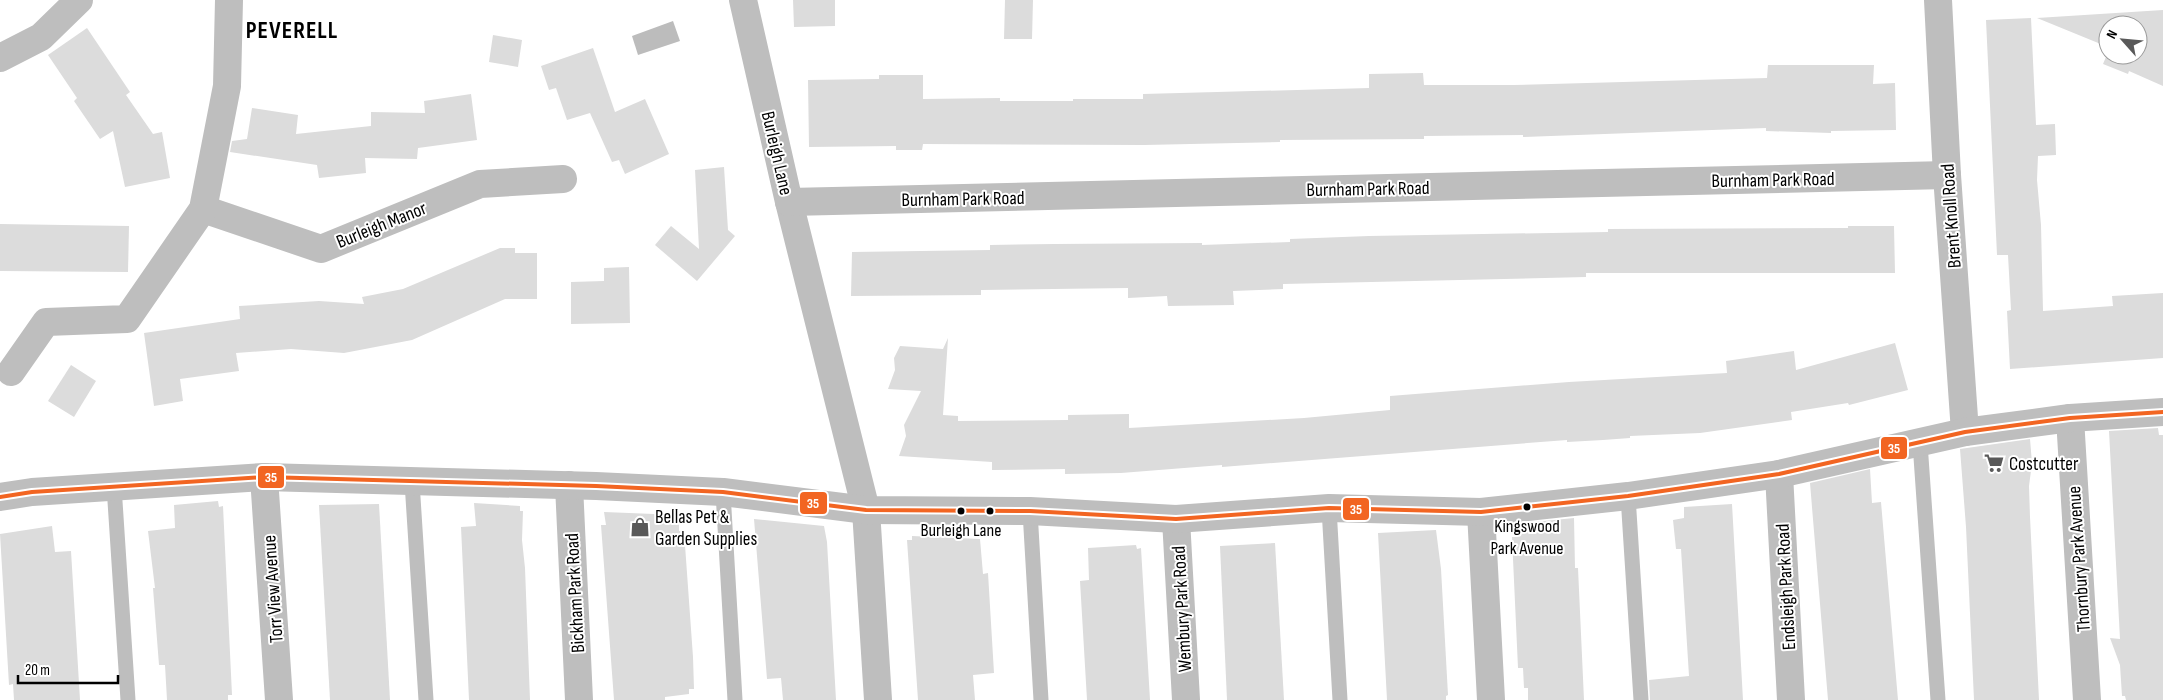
<svg xmlns="http://www.w3.org/2000/svg" width="2163" height="700" font-family="'Sofia Sans Condensed',sans-serif">
<rect width="100%" height="100%" fill="#fff"/>
<!-- water -->
<path fill="#bcbcbc" d="M673,21l7,20 -42,14 -6,-19z"/>
<!-- building -->
<g fill="#dcdcdc">
<path d="M793,0h42v26l-41,1z"/>
<path d="M1005,0h28l-1,39h-28z"/>
<path d="M2163,10v76l-34,-15 -1,3 -25,-10 5,-12v3h30v-30h-30v22l-71,-29z"/>
<path d="M2031,18l5,107 19,-1 1,31 -18,1 -1,24 4,45 2,86 70,-5 -1,-10 51,-3v65l-153,11 -3,-58 4,-1 -3,-55h-11l-11,-235z"/>
<path d="M87,28l43,64 -4,3 27,39 9,-2 8,46 -45,9 -12,-56 -13,8 -26,-38 3,-3 -29,-43z"/>
<path d="M493,35l29,5 -4,27 -29,-5z"/>
<path d="M593,48l22,64 30,-13 24,55 -44,20 -6,-14 -7,2 -22,-49 -23,7 -11,-32 -7,2 -8,-24z"/>
<path d="M1768,65h106l-1,19 22,-1 1,47 -65,1v2l-65,-2v-3l-243,9v-2l-99,1v3l-144,1v2l-136,3 -221,-1 -1,6h-26v-4l-87,1 -1,-67 71,-1v-4h44v24l77,-1v3h73v-2h70v-5l226,-6v-14l54,-1 1,12h90l253,-7z"/>
<path d="M471,94l6,46 -59,8 -1,11 -52,-1 1,15 -47,5 -2,-13 -87,-13 2,-11 15,-2 5,-31 46,7 -2,19 75,-8v-14l54,1 -1,-12z"/>
<path d="M724,167l4,63 7,6 -38,45 -42,-36 16,-19 28,23 -4,-79z"/>
<path d="M0,224l129,2 -1,46 -128,-1z"/>
<path d="M1848,226h46l1,47h-309v4l-303,7v5l-50,2 1,14 -66,1 -1,-10 -39,2v-10l-147,2v5l-130,1 1,-44 138,-2v-5l65,-1 147,-1v2l88,-3v-3l79,-3 239,-4v-3l240,-1z"/>
<path d="M500,248h15v5h22v46h-32l-93,41 -68,13 -53,-4 -55,4 3,18 -59,8 3,22 -29,5 -10,-73 96,-14 -1,-13 80,-5 45,3 -2,-7 41,-8z"/>
<path d="M629,267l1,56 -59,1v-42l33,-1v-13z"/>
<path d="M948,338l-5,77 15,1v5l110,-1v-5l61,-1v14l175,-10 86,-8v-14l179,-14 158,-9 -1,-12 68,-10 2,19 99,-27 13,47 -59,15 -1,-2 -57,9 1,8 -92,13 -70,3v2l-27,2 -36,2v-2l-345,27v-2l-101,8 -56,1v-5l-73,1v-8l-93,-6 7,-20 -2,-11 17,-34 -33,-2 7,-19 -1,-12 6,-12 43,3z"/>
<path d="M71,365l25,16 -22,36 -26,-16z"/>
<path d="M2158,428l1,7h4v265h-37l-1,-4h-3l-2,-31 -10,-27 10,1 -11,-208z"/>
<path d="M2030,439l2,24 -3,23 1,31 9,183h-65l-8,-173 -6,-78z"/>
<path d="M1870,469l2,34 9,-1 17,198h-70l-18,-217z"/>
<path d="M218,501l1,6 4,-1 9,189h-4v5h-61l-2,-35h-6l-6,-77h2l-7,-57 27,-3 -1,-23z"/>
<path d="M474,503l46,3v5h3l-1,29 3,28 5,132h-61l-8,-173 15,-1z"/>
<path d="M379,504l11,196h-60l-11,-195z"/>
<path d="M1732,504l11,196h-93l-1,-20 40,-4 -8,-127h-5l-3,-29 11,-2v-11z"/>
<path d="M604,512l75,3v16h5l9,126 1,32h-5v5l-24,3v3h-51l-13,-175h5z"/>
<path d="M1574,518l1,50h3l6,132h-56v-12h-4l-1,-20h-5l-6,-131h3v-13z"/>
<path d="M754,519l70,7 3,16 9,158h-53l-2,-22 -14,1z"/>
<path d="M52,526l3,26 16,-1 9,149h-66l-1,-16 -4,1 -9,-151z"/>
<path d="M1436,530l5,39 7,126 -2,1v4h-59l-9,-167z"/>
<path d="M912,536l68,3 3,35 5,-1 6,100 -21,2 2,25h-57l-11,-160h5z"/>
<path d="M1275,543l9,157h-57l-7,-154z"/>
<path d="M1136,545l1,4 4,-1 9,152h-63l-7,-119 9,-1 -1,-32z"/>
</g>
<g fill="none" stroke-linecap="round" stroke-linejoin="round">
<!-- service -->
<g stroke="#bebebe" stroke-width="15">
<path d="M1920,443l18,257"/>
<path d="M412,482l14,218"/>
<path d="M114,486l14,214"/>
<path d="M723,492l12,208"/>
<path d="M1628,496l13,204"/>
<path d="M1329,508l11,192"/>
<path d="M1030,511l11,189"/>
</g>
<!-- minor -->
<g stroke="#bebebe" stroke-width="28">
<path d="M743,0l46,202 77,308 12,190"/>
<path d="M1938,0l9,175 18,257"/>
<path d="M0,58l41,-21 38,-37"/>
<path d="M789,202l1158,-27"/>
<path d="M203,209l118,40 159,-65 83,-5"/>
<path d="M11,372l35,-50 81,-3 76,-110 24,-123 2,-86"/>
<path d="M2070,418l17,282"/>
<path d="M1779,474l12,226"/>
<path d="M264,477l15,223"/>
<path d="M569,485l10,215"/>
<path d="M1481,512l10,188"/>
<path d="M1176,519l10,181"/>
</g>
<!-- tertiary -->
<path stroke="#bebebe" stroke-width="28" d="M0,497l32,-5 232,-15 332,9 127,6 143,18 164,1 146,8 153,-11 152,4 147,-16 151,-22 186,-42 105,-14 93,-6"/>
<defs>
<path id="bus-1" d="M0,497l32,-5 232,-15 332,9 127,6 143,18 164,1 146,8 153,-11 152,4 147,-16 151,-22 186,-42 105,-14 93,-6"/>
</defs>
<!-- bus-1 casing -->
<use href="#bus-1" stroke="#fff" stroke-width="8"/>
<!-- bus-1 -->
<use href="#bus-1" stroke="#f26522" stroke-width="4"/>
</g>
<!-- icons -->
<defs>
<symbol id="supermarket-bare" viewBox="-9 -9 18 18"><path d="M-6-5.5h2.5l.6 2H6L4.5 2H-2.5L-4.4-4H-6ZM-1.5 3.2a1.3 1.3 0 1 0 .1 0ZM3 3.2a1.3 1.3 0 1 0 .1 0Z" fill="#595959" stroke="#fff" stroke-width="2.5" paint-order="stroke"/></symbol>
<symbol id="shop-bare" viewBox="-9 -9 18 18"><path d="M-5-2.5h2.3a2.7 3.5 0 0 1 5.4 0H5L5.5 6h-11ZM-1.5-2.5h3a1.5 2.3 0 0 0-3 0Z" fill="#595959" stroke="#fff" stroke-width="2.5" paint-order="stroke"/></symbol>
</defs>
<g fill-rule="evenodd">
<use href="#supermarket-bare" x="1980" y="449" width="28" height="28"/>
<use href="#shop-bare" x="626" y="513" width="28" height="28"/>
</g>
<!-- markers -->
<g fill="#000" stroke="#fff" stroke-width="2">
<circle cx="1527" cy="507" r="4.5"/>
<circle cx="961" cy="511" r="4.5"/>
<circle cx="990" cy="511" r="4.5"/>
</g>
<g text-anchor="middle" stroke-width="4" stroke-linejoin="round" paint-order="stroke">
<!-- bus labels -->
<g font-size="18" fill="#000" stroke="#fff">
<text x="1527" y="532">Kingswood<tspan x="1527" dy="22">Park Avenue</tspan></text>
<text x="961" y="536">Burleigh Lane</text>
</g>
<!-- street labels -->
<g font-size="19" fill="#000" stroke="#fff">
<text transform="translate(778 153) rotate(77)" y="7">Burleigh Lane</text>
<text transform="translate(1773 179) rotate(-1)" y="7">Burnham Park Road</text>
<text transform="translate(1368 188) rotate(-1)" y="7">Burnham Park Road</text>
<text transform="translate(963 198) rotate(-1)" y="7">Burnham Park Road</text>
<text transform="translate(1950 216) rotate(-94)" y="7">Brent Knoll Road</text>
<text transform="translate(381 224) rotate(-22)" y="7">Burleigh Manor</text>
<text transform="translate(2078 559) rotate(-94)" y="7">Thornbury Park Avenue</text>
<text transform="translate(1785 587) rotate(-93)" y="7">Endsleigh Park Road</text>
<text transform="translate(272 589) rotate(-94)" y="7">Torr View Avenue</text>
<text transform="translate(574 593) rotate(-93)" y="7">Bickham Park Road</text>
<text transform="translate(1181 609) rotate(-93)" y="7">Wembury Park Road</text>
</g>
<!-- poi labels -->
<g font-size="19" fill="#000" stroke="#fff" text-anchor="start">
<text x="2009" y="470">Costcutter</text>
<text x="655" y="523">Bellas Pet &amp;<tspan x="655" dy="22">Garden Supplies</tspan></text>
</g>
<!-- district labels -->
<g font-size="24" font-weight="bold" letter-spacing="1" fill="#000" stroke="#fff">
<text x="292" y="38">PEVERELL</text>
</g>
</g>
<g stroke="#fff" stroke-width="2">
<rect x="1880" y="436" width="28" height="24" rx="5" fill="#f26522"/>
<rect x="257" y="465" width="28" height="24" rx="5" fill="#f26522"/>
<rect x="799" y="491" width="29" height="24" rx="5" fill="#f26522"/>
<rect x="1342" y="497" width="28" height="24" rx="5" fill="#f26522"/>
</g>
<g font-size="14" text-anchor="middle" font-weight="bold" fill="#fff">
<text x="1894" y="453">35</text>
<text x="271" y="482">35</text>
<text x="813" y="508">35</text>
<text x="1356" y="514">35</text>
</g>
<!-- north arrow -->
<g transform="translate(2123 40) rotate(297)"><circle r="24" fill="#ffffff" stroke="#999999"/>
<path d="M0-4L9 19L0 12L-9 19Z" fill="#595959"/>
<text y="-8" font-size="14" font-weight="bold" text-anchor="middle" fill="#000000">N</text>
</g>
<!-- scale -->
<path d="M18 675v8h100v-8" fill="none" stroke="#000000" stroke-width="2.5"/>
<text x="25" y="675" font-size="15" fill="#000000" stroke="#ffffff" stroke-width="4" paint-order="stroke">20 m</text>
</svg>
